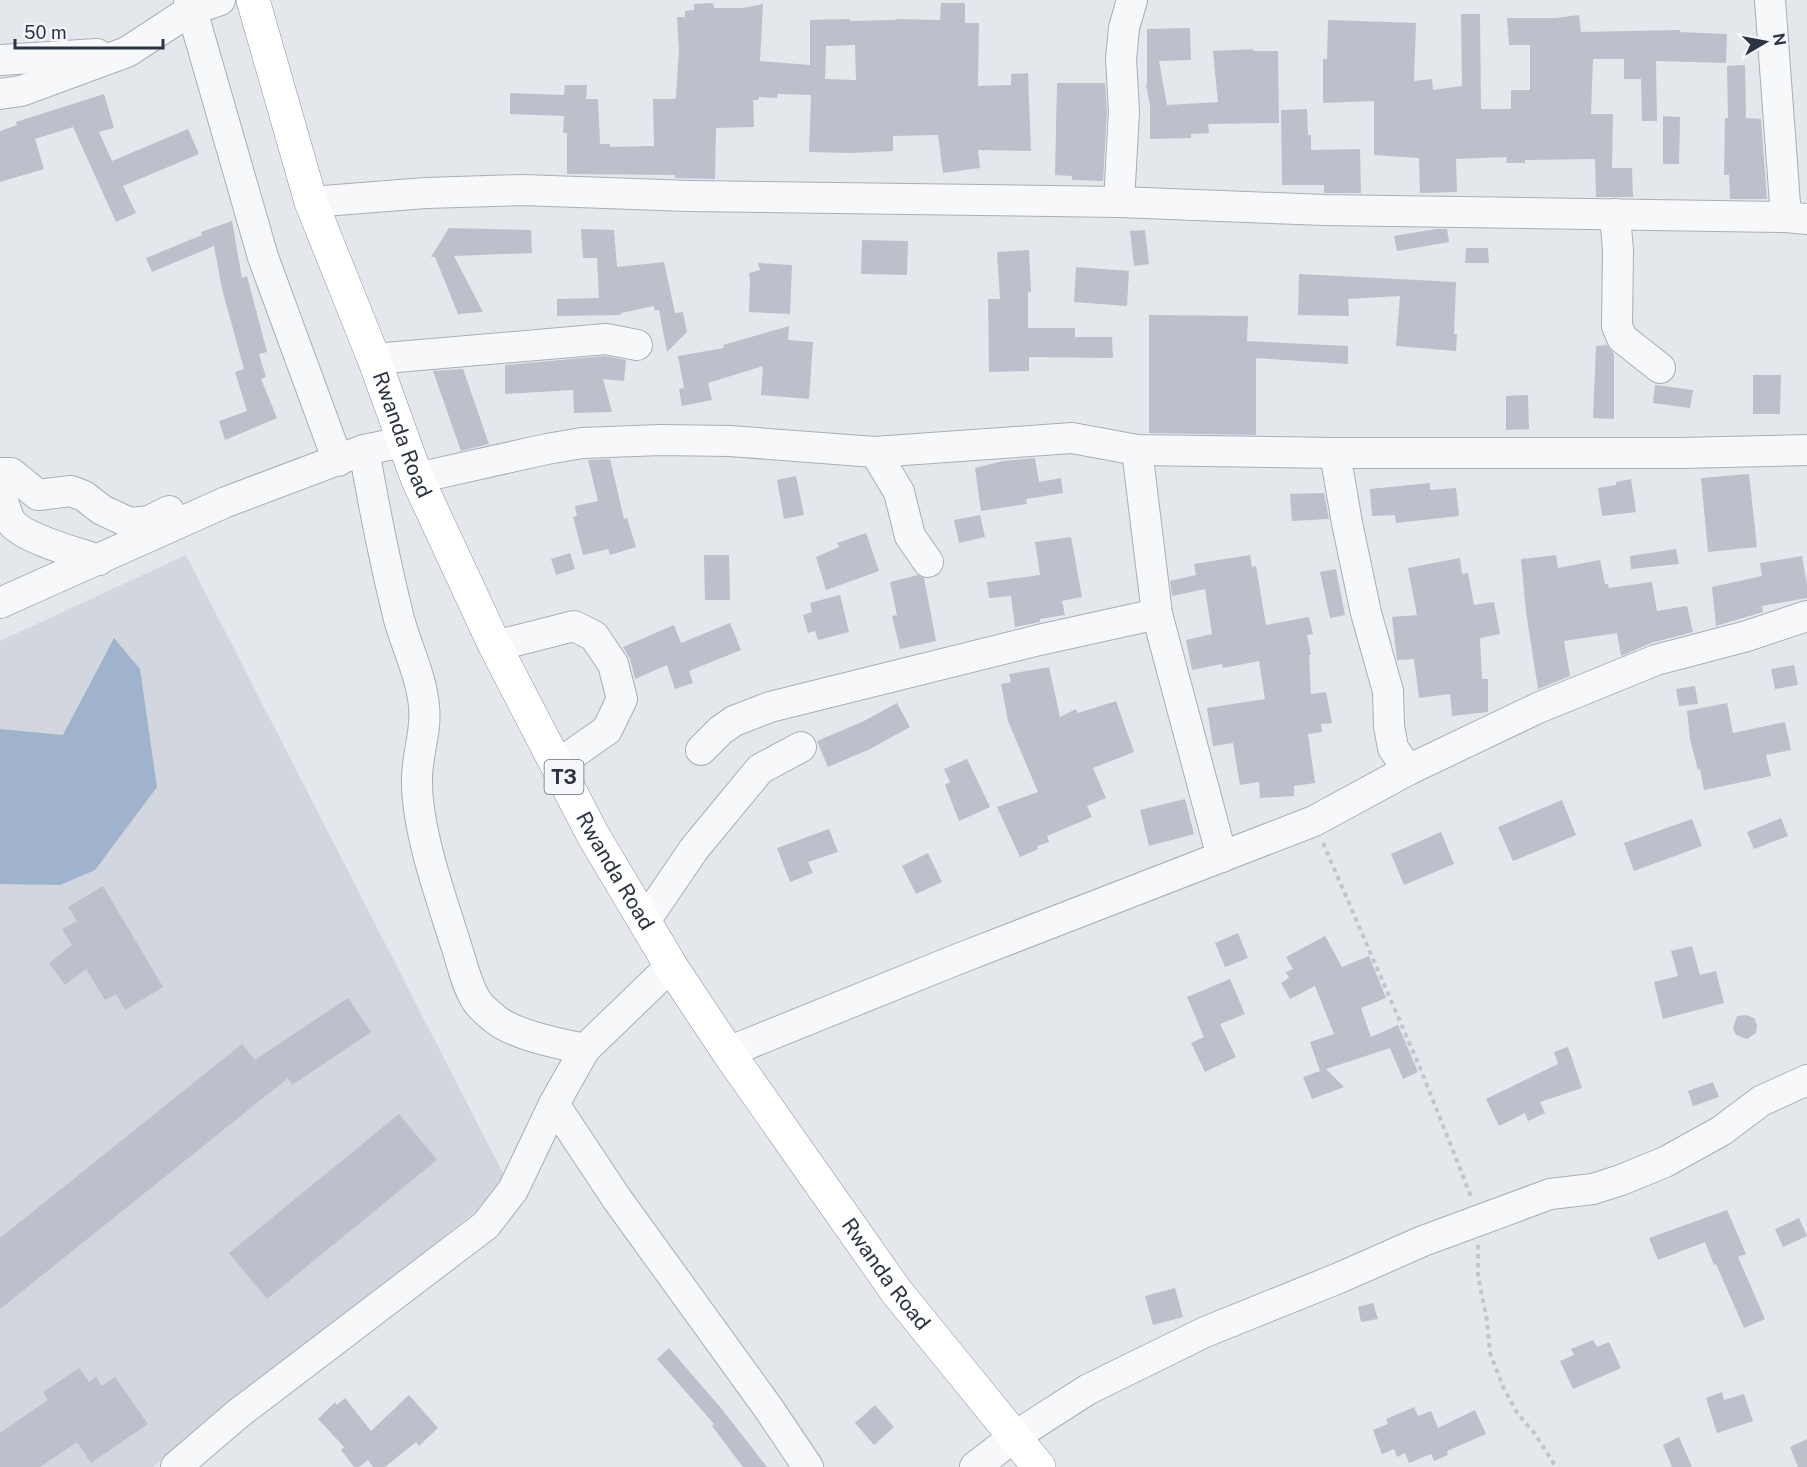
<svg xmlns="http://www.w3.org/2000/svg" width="1807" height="1467" font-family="'Public Sans',sans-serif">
<rect width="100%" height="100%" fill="#e4e7ec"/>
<!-- built -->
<path fill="#d2d6de" d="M186,555l323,630 -356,282h-153v-826z"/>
<!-- water -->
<path fill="#9fb4cc" d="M114,638l26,31 17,118 -62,83 -35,15 -60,-1v-155l63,6z"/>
<!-- building -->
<g fill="#bbc0ca" fill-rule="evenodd">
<path d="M713,3l1,5h29l20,-4 -3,57 50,4v-45l40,-1v2l45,-1 1,-1 44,1 1,-17h24v20h14l-1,63 33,-1v-11l17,-1 3,78 -53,-1 2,18 -37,5 -5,-38 -45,1v15l-42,2 -42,-1 2,-57 -33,-1 -1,4 -18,-1 -1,3h-5l1,27 -38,1 -1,51 -40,-1v-3l-108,-1v-41h-4l1,-17 -54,-2v-21l54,2 1,-10h22l-1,14h12l2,45h10v3l44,-1 -1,-47h22l1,-2 3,-48 -2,-32h8v-6l9,-1v-6zM855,45l1,35 -31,-1 1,-33z"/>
<path d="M1461,14h19l1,95h30v-19h19v-45h-21l-2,-27h49l23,-3 2,17 99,-2v2l47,2 -1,29 -70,-2 1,60h-15l-1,-42h-17v-20h-31l-2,55h22l-1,54h20l1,29h-37l-1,-38 -70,1v3h-19l1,-6 -51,2 1,33 -37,1 -1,-35 -45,-3v-54l-51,2v-44h4l1,-39 88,3 -2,58 18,-2 1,11 29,-4z"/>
<path d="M1190,28l1,32 -32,1 8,44 51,-3 -5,-51 40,-2v2h25l1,72 -71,1 1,9 -18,1v4l-41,1v-33l-4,-22 1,-1v-54z"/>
<path d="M1745,65l1,53 15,1 6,80h-37l-1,-24h-5l1,-57h3l-1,-52z"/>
<path d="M1057,83h48l2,28 -4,70 -31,-1v-4l-17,-1z"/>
<path d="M104,94l10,34 -15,4 13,29 76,-32 11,25 -76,32 13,27 -20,9 -43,-95 -38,12 9,30 -44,13v-51l17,-6 -1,-3z"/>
<path d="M1307,109l1,26h3v15l49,-1 1,44h-37v-8h-42l-1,-75z"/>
<path d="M1663,116l17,1 -1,47h-16z"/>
<path d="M232,221l10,57 5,-2 20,76 -8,2 7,23 -5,2 16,39 -52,22 -6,-19 28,-10 -12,-39 9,-3 -22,-80 -8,-43 -62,26 -6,-14 56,-23 -1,-3z"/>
<path d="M449,228l82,2 1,23 -78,3 29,56 -25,2 -23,-57h-4z"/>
<path d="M581,229l33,1 3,37 47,-5 11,51 8,-1 4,20 -20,20 -8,-42 -4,1 -1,-5 -33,7v2l-64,1v-17l42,-1 -2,-40h-14z"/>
<path d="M1436,229h11l2,13 -52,9 -3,-15z"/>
<path d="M1145,230l4,34 -15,2 -4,-35z"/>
<path d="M862,240l46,1 -1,34 -46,-1z"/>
<path d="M1466,248h22l1,15h-24z"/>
<path d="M1029,250l2,42h-3v36h47v9h37l1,21 -84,-1v14l-40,1 -1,-73h12l-3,-47z"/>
<path d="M758,263l34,2 -2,49 -41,-2 1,-32 -1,-7 11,-3z"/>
<path d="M1076,267l53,4 -2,35 -53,-4z"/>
<path d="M1299,274l157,8 -2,52h3l-1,17 -60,-5 4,-50 -52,3 1,17 -51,-1z"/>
<path d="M1149,315l99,1 -1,25 101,5v18l-92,-6v77l-107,-2z"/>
<path d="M789,326l-1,14 25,2 -4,57 -48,-4 2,-29 -55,17 4,17 -30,6 -3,-17 5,-1 -6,-32 46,-8 -1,-3z"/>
<path d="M1607,345l7,9v65l-21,-1 3,-72z"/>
<path d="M605,356l21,4 -2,21 -21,-2 9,33 -38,1 -1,-23 -68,4v-29z"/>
<path d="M463,369l26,75 -28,7 -28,-80z"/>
<path d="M1753,375h28l-1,39h-27z"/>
<path d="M1655,385l38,5 -3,18 -37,-5z"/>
<path d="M1528,395l1,34 -23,1v-34z"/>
<path d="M1035,458l4,24 22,-4 2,15 -37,6 1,5 -46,7 -6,-43 28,-7z"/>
<path d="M610,459l14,60 3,-1 9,29 -26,8 -2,-6 -25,6 -10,-38 4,-1 -2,-10 23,-5 -10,-41z"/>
<path d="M1749,474l8,73 -49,5 -7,-74z"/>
<path d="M796,476l8,39 -20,4 -7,-39z"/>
<path d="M1631,479l5,33 -34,4 -4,-28 18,-3v-3z"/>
<path d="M1430,483v7l26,-2 3,28 -63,7 -1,-8 -23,1 -2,-27z"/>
<path d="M1324,493l5,26 -37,2 -2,-27z"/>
<path d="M980,515l5,22 -26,6 -5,-23z"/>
<path d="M866,533l13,38 -53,19 -10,-33 23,-10 -2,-4z"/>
<path d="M1071,537l11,60 -20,4 3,14 -25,4v3l-25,5 -4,-31 -22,2 -2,-16 53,-7 -5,-33z"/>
<path d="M1676,549l3,15 -48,5 -1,-13z"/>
<path d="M570,553l5,16 -19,6 -5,-16z"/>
<path d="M704,555h25l1,45h-25z"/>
<path d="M1250,555l2,12 4,-1 10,59 43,-8 4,17 -6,1 4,20h-2l2,39 15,-2 6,31 -11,1 1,8 -14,2 7,49 -21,3v10l-34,2 -1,-16 -19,3 -7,-42 -20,3 -6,-38 58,-9 -6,-38 -36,7 -1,-4 -30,6 -6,-30 26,-6 -7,-45 -33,7 -2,-15 26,-6 -2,-11z"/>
<path d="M1556,555l2,13 42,-8 5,24h3l1,4 43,-6 5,29 30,-5 6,26 -42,11 -30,13 -4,-23 -53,8 6,35 -32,13 -12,-77 -5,-53z"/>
<path d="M1802,556l5,29v13l-45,8 1,6 -47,14 -4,-39 50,-11 -2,-13z"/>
<path d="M1460,558l2,16 6,-1 6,32 20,-3 6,32 -20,4 2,41h6v33l-36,4 -2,-22 -31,4 -5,-39 -17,1 -5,-43 25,-2 -9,-47z"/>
<path d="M1336,569l9,46 -15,3 -10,-46z"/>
<path d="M918,575l6,3 12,63 -36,8 -8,-33 5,-1 -7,-33z"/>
<path d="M840,595l9,37 -31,8 -3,-9 -7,2 -5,-18 9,-3 -2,-9z"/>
<path d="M730,623l11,27 -52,21 4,12 -18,6 -8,-24 -32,14 -5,-20 -7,-12 51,-22 7,18z"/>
<path d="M1794,665l4,20 -23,4 -4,-20z"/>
<path d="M1049,667l11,50 16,-8 2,4 38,-12 18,51 -41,16 13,30 -19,8 5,11 -45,19 2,6 -12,4 1,3 -18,8 -23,-50 41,-15 -30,-71 -7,-37 10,-2 -2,-8z"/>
<path d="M1695,686l3,18 -19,2 -3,-17z"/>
<path d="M897,703l13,24 -40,22 -42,18 -11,-26 47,-20z"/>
<path d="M1727,703l6,30 52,-11 6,28 -25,5 5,21 -67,14 -4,-21 -2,1 -8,-31 -3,-28z"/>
<path d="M967,759l23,48 -31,14 -14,-36 5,-3 -6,-13z"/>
<path d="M1185,799l9,35 -45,12 -9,-36z"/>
<path d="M1562,800l14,35 -63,26 -15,-34z"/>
<path d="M1781,818l7,18 -34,13 -7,-17z"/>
<path d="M1692,819l10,27 -68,25 -10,-28z"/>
<path d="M829,829l9,23 -30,10 5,11 -23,9 -13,-34z"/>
<path d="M1441,832l13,32 -50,21 -13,-31z"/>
<path d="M928,853l14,29 -26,12 -14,-28z"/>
<path d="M103,886l60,101 -38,23 -9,-16 -11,6 -19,-31 -21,16 -16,-22 23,-18 -10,-16 15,-8 -9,-14z"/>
<path d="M1238,933l10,25 -23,9 -10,-24z"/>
<path d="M1325,936l17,31 27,-11 17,42 -25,10 10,29 27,-12 20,47 -15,7 -13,-31 -64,21 18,18 -32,12 -9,-22 17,-6 -10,-29 24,-8 -19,-48 -25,13 -9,-16 8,-5 -3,-6 7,-3 -7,-12z"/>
<path d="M1692,946l8,29 16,-4 8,32 -61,16 -9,-37 24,-6 -7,-25z"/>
<path d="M1230,979l15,35 -25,10 16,33 -31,15 -14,-29 13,-6 -17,-40z"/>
<path d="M348,998l23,34 -79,53 -4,-7 -288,231v-71l242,-194 13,16z"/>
<path d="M1746,1015l8,3 3,7 -1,8 -9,6 -11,-4 -3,-7 4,-12z"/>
<path d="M1568,1047l14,41 -42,14 5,11 -17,8 -3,-8 -26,13 -13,-27 72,-35 -4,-12z"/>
<path d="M1713,1082l6,15 -26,9 -5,-15z"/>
<path d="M399,1114l38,46 -170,139 -38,-46z"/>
<path d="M1727,1210l19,44 -8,3 27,62 -21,9 -28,-64 -2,1 -9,-23 -47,18 -9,-22z"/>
<path d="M1799,1218l8,18 -24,11 -8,-18z"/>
<path d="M1175,1288l8,29 -30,8 -8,-29z"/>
<path d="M1373,1303l5,16 -17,3 -3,-15z"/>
<path d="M1593,1340l4,7 12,-5 12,26 -48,21 -13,-28 14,-6 -3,-6z"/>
<path d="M669,1348l52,60 46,59h-24l-31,-41 2,-2 -57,-65z"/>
<path d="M79,1368l10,14 7,-5 6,9 13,-9 33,47 -57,39 -14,-21 -37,25h-40v-34l48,-33 -5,-8z"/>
<path d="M1722,1392l2,8 20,-6 9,27 -36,12 -11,-35z"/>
<path d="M409,1395l29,33 -19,18 -3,-4 -31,25h-12l-5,-7 -9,7h-5l-13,-17 3,-3 -26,-28 17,-17 2,3 8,-7 26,33z"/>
<path d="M875,1405l19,22 -20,18 -19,-22z"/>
<path d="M1414,1407l4,9 13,-5 7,17 37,-18 11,24 -39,17 1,4 -14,6 -3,-7 -22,9 -4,-10 -8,4 -3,-8 -12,5 -9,-24 15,-6 -2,-5z"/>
<path d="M1679,1437l13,30h-20l-9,-22z"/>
<path d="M1807,1439v28h-9l-8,-20z"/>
</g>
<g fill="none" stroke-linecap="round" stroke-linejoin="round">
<defs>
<g id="minor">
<path d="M189,0l74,257 75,204"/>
<path d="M1770,0l16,217"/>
<path d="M0,60l97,-6"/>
<path d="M0,94l21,-3 106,-39 64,-42 29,-10"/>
<path d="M311,202l115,-9 96,-3 168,6 429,6 206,8 461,7 21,2"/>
<path d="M1119,202l5,-91 -3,-52 3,-31 8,-28"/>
<path d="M1615,214l3,37 -1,75 5,12 38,30"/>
<path d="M374,359l232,-20 31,6"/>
<path d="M364,450c10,57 21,113 35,169 8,29 22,56 25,87 3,26 -8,51 -7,76 0,49 24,116 39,163 6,18 10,39 20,55 4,7 13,14 19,19 19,16 66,25 90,30"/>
<path d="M1137,450l20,164 65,243"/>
<path d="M875,452l24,40 11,44 18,26"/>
<path d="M1335,453l12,70 19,90 22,78 1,35 4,22 15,22"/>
<path d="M0,473h11l27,22 33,-4 13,5 18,14 28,13 19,-2 20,-10"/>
<path d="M417,478l130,-29 35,-6 79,-3 69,1 145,11 197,-14 65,12 198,3h344l128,-3"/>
<path d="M0,493c4,9 6,22 12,30 13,16 66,30 87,37"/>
<path d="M0,603l226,-101 138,-52 39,-8"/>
<path d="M495,646l79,-20 20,10 19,28 9,35 -15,31 -50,35"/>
<path d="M701,750l20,-20 13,-9 36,-14 269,-67 118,-26"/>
<path d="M645,921l49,-72 66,-80 41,-22"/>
<path d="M728,1052l230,-93 356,-138 94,-51 130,-62 118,-48 91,-24 60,-20"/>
<path d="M554,1104l63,95 152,210 39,58"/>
<path d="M176,1467l63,-54 247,-188 27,-35 41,-86 31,-55 86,-83"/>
<path d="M975,1467l39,-30 73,-47 118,-58 134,-54 84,-37 127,-47 43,-5 28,-9 44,-18 56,-31 40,-30 46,-21"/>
</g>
<g id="highway">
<path id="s1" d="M253,0l58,202 63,157 43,119 78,168 98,189 78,131 57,86 168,239 143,176"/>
</g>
</defs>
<!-- minor casing -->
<use href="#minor" stroke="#a9aeb7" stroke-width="32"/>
<!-- highway casing -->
<use href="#highway" stroke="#8b94a3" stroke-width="34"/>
<!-- path -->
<g stroke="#c2c5cb" stroke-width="4" stroke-dasharray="4.5 4.5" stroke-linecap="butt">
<path d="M1323,843l98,227 51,129"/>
<path d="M1478,1245v31l9,44 3,33 14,36 14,25 17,20 21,33"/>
</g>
<!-- minor -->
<use href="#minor" stroke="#f7f8fa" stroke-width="30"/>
<!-- highway -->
<use href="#highway" stroke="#fff" stroke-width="33"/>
</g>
<g text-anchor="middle" stroke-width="4.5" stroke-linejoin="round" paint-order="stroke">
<!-- shield labels -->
<rect fill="#f4f6f9" stroke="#676e7b" stroke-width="1.5" x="544.5" y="760" width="39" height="34" rx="4.5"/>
<g font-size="20" font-weight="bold" fill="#2b3445">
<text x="564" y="784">T3</text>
</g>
<!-- street labels -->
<g font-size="21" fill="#2b3445" stroke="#f4f6f9">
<text dy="7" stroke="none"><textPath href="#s1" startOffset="460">Rwanda Road</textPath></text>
<text dy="7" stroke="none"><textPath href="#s1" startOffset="946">Rwanda Road</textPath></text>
<text dy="7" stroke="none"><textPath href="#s1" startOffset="1432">Rwanda Road</textPath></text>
</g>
</g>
<!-- north arrow -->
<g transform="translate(1765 42) rotate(80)" stroke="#f4f6f9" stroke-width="4.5" paint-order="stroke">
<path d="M0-4.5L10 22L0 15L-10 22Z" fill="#2b3445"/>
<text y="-9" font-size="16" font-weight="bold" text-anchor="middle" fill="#2b3445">N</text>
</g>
<!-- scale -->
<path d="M15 39v9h148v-9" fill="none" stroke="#2b3445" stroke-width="3"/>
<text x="24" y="39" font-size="18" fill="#2b3445" stroke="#f4f6f9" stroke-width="4.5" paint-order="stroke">50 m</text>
</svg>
